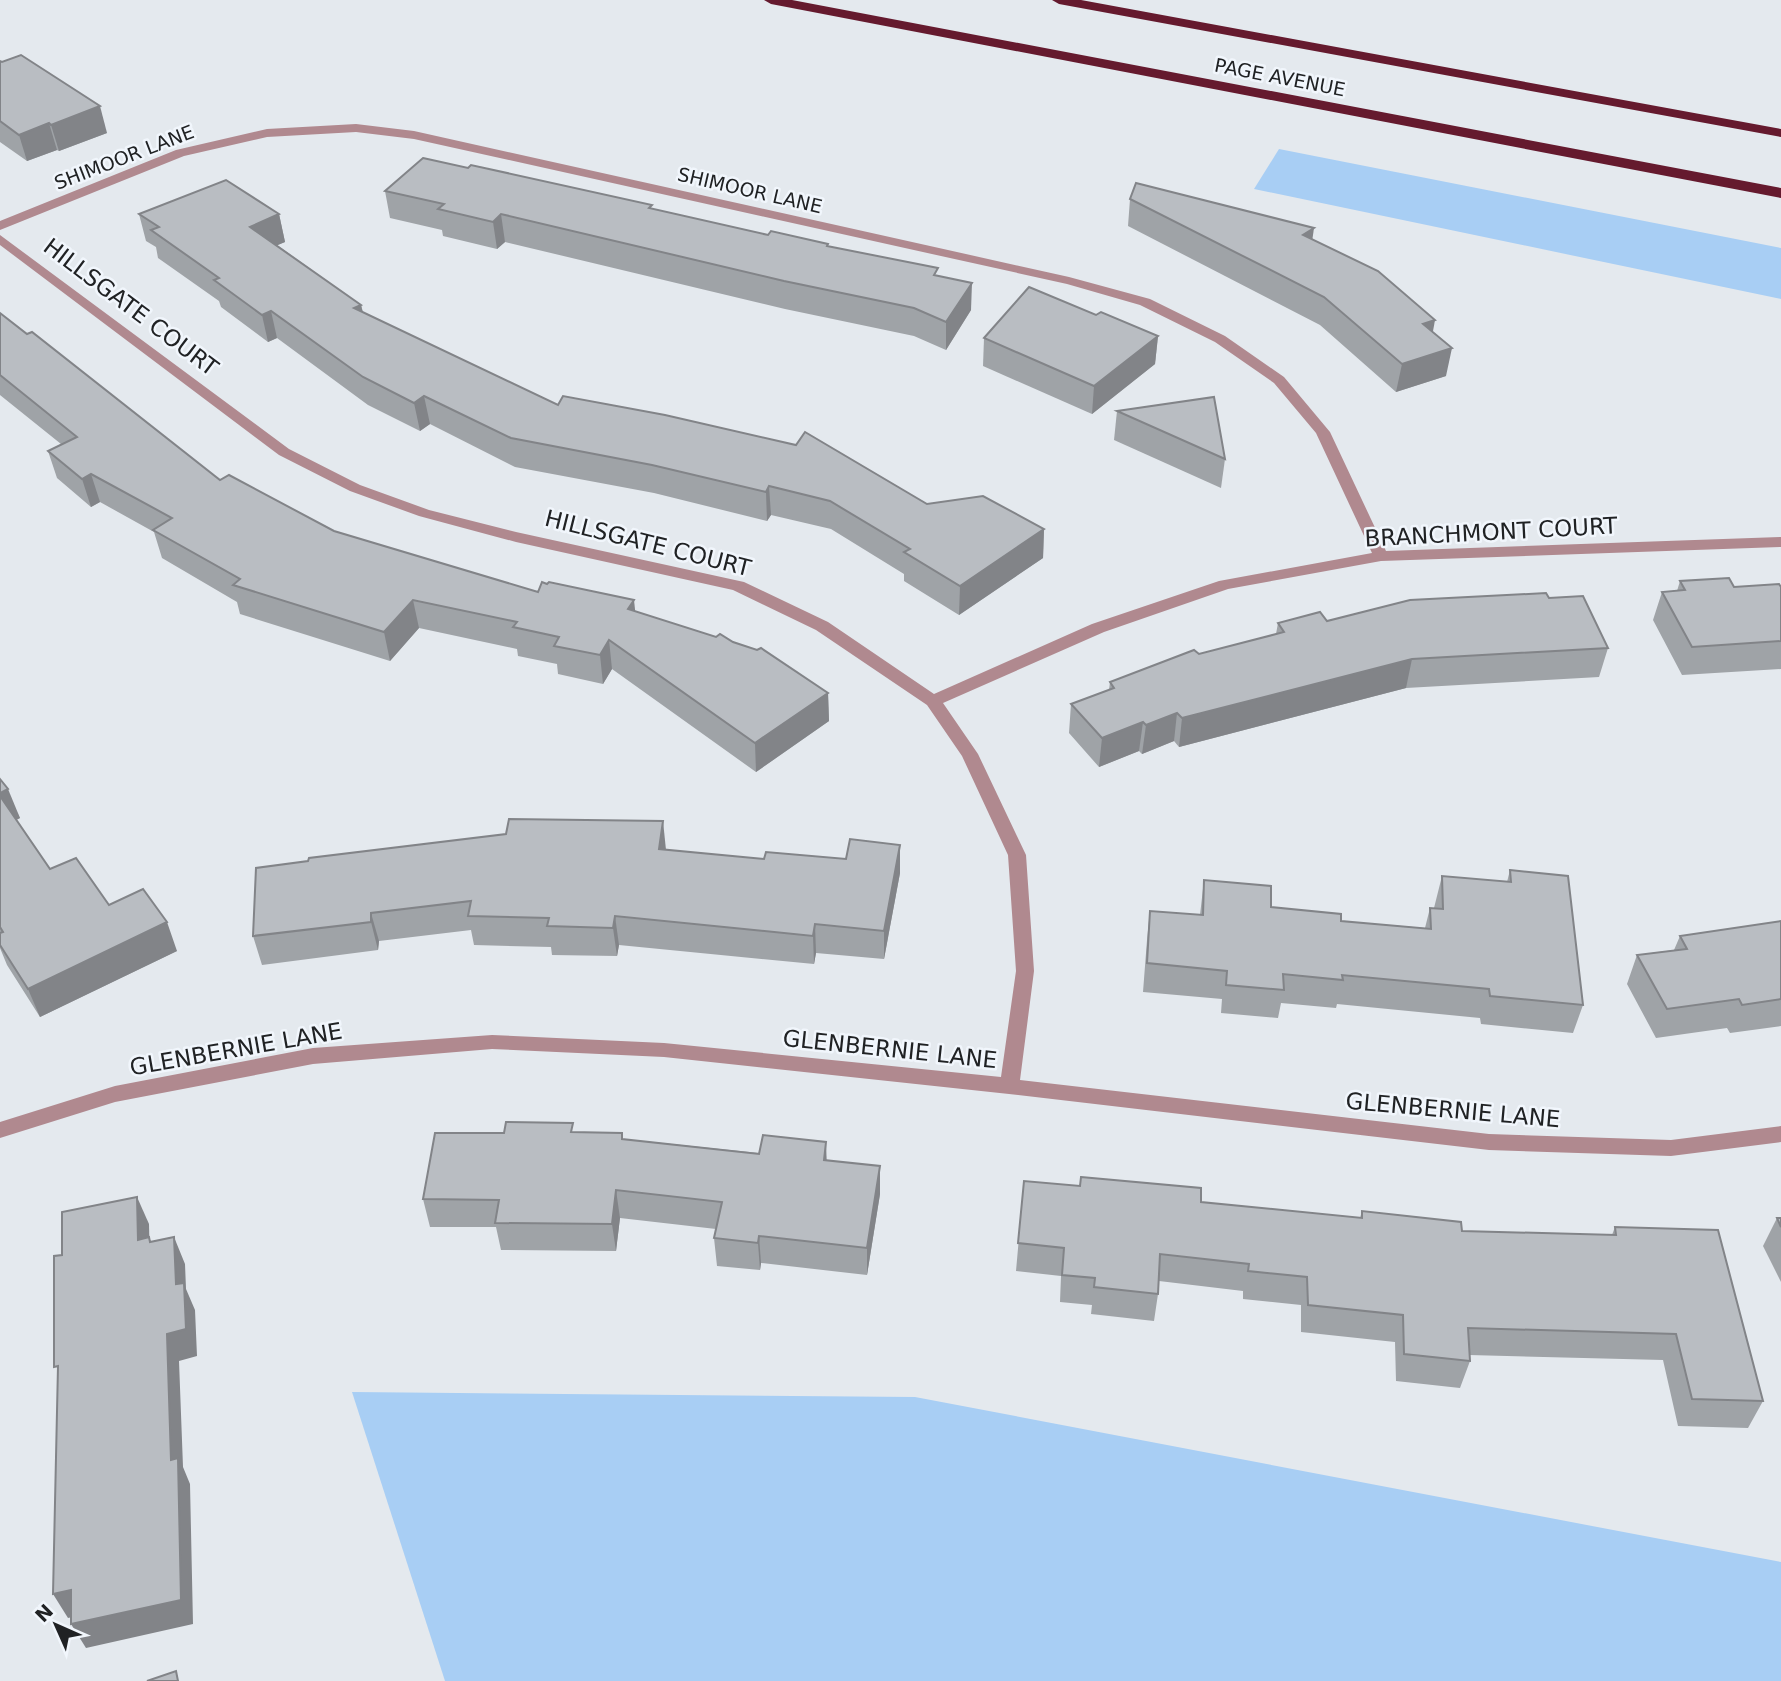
<svg xmlns="http://www.w3.org/2000/svg" width="1781" height="1681" font-family="'DejaVu Sans',sans-serif">
<rect width="100%" height="100%" fill="#e4e9ee"/>
<!-- green -->
<g fill="#a8cef4">
<path d="M1279,149l502,99v51l-527,-110z"/>
<path d="M352,1392l563,5 866,165v119h-1336z"/>
</g>
<g fill="none" stroke-linecap="round" stroke-linejoin="round">
<!-- minor -->
<path fill="#b0898f" fill-rule="evenodd" d="M356,124l58,7 655,146 81,22 75,37 59,41 46,55 56,119 395,-14v10l-400,14 -153,28 -124,43 -161,71 35,51 48,101 8,116 -14,109 469,54 182,6 110,-14v16l-110,14 -182,-6 -480,-56 -345,-37 -172,-8 -179,15 -198,38 -115,36v-16l115,-36 198,-38 179,-13 172,8 337,34 15,-106 -8,-116 -46,-99 -35,-51 -111,-75 -83,-40 -217,-48 -97,-26 -69,-25 -71,-36 -279,-210v-10l289,214 71,36 69,25 87,22 228,50 84,40 106,72 158,-70 127,-43 153,-28 -56,-120 -42,-50 -59,-41 -75,-37 -73,-21 -653,-145 -58,-7 -89,5 -83,19 -184,74v-9l176,-71 91,-21z"/>
<!-- motorway -->
<g fill="#651a2e" fill-rule="evenodd">
<path d="M764,0h28l989,188v10l-1010,-194z"/>
<path d="M1052,0h29l700,129v8l-722,-133z"/>
</g>
</g>
<!-- wall -->
<g fill="#9fa3a7">
<path d="M0,61l107,72 -48,18 -2,-1 -30,11 -27,-19z"/>
<path d="M385,191l267,18 116,26 60,11 110,30 33,34 -25,40 -32,-14 -129,-27 -280,-67 -8,7 -54,-13 -1,-6 -52,-12z"/>
<path d="M1130,199l183,40 120,93 13,44 -50,16 -76,-67 -192,-99z"/>
<path d="M139,214h140l6,28 -8,3 84,60 2,7 195,93 369,99 117,25 -1,29 -84,57 -55,-34v-7l-73,-45 -60,-14 -4,6 -113,-28 -139,-26 -85,-43 -10,7 -52,-26 -91,-67 -9,4 -47,-35 -2,-6 -61,-43 -2,-11 -10,-6z"/>
<path d="M0,313l220,167 114,51 204,61 97,20 98,30 95,51 1,28 -73,51 -144,-103 -9,15 -45,-10 -1,-10 -39,-8 -1,-7 -98,-21 -29,33 -150,-47 -3,-12 -75,-44 -8,-26 -54,-30 -9,5 -34,-29 -9,-27 13,-7 -61,-49z"/>
<path d="M1096,315l62,21 -3,28 -63,50 -109,-48 1,-28z"/>
<path d="M1117,411l108,48 -4,29 -107,-48z"/>
<path d="M1680,581l54,6h47v82l-99,6 -29,-55 9,-28 15,-1z"/>
<path d="M1549,598l59,50 -9,29 -193,11 -227,59 -5,-6 -32,13 -3,-3 -40,16 -30,-34 2,-29 38,-14 1,-8 89,-28 77,-20 2,-11 49,-2z"/>
<path d="M0,779l20,39 -4,2 34,49 59,36 68,46 -137,66 -33,-52 -7,-17z"/>
<path d="M506,834l258,25h82l54,-14v28l-16,86 -68,-6 -2,11 -195,-19 -2,11 -65,-1 -1,-8 -77,-2 -3,-15 -92,11 -1,9 -116,15 -9,-29 55,-75z"/>
<path d="M1510,870l73,135 -10,28 -92,-9 -1,-6 -143,-14 -1,4 -55,-5 -3,15 -57,-5 1,-14 -79,-7 4,-52 3,-29 50,4 4,-35 67,27 70,14 84,7 5,-20h4l8,-32 65,6z"/>
<path d="M1781,921v105l-51,7 -3,-5 -71,10 -29,-54 10,-29 37,-5 6,-14z"/>
<path d="M575,1132l48,7 204,21 53,34 -13,81 -106,-12 -1,7 -43,-4 -3,-28 2,-9 -96,-11 -4,33 -115,-1 -5,-23h-66l-7,-28 81,-66z"/>
<path d="M1024,1181l177,21 159,16 2,-7 100,20 150,4 3,-8 148,174 -15,27 -70,-2 -15,-66 -194,-5 1,6 -10,27 -64,-7 -1,-39 -94,-10v-27l-58,-6v-8l-84,-10 -1,13 -4,27 -63,-7 1,-9 -32,-3 1,-26 -45,-5z"/>
<path d="M1777,1218h4v64l-18,-36z"/>
</g>
<!-- shaded-wall -->
<g fill="#828488">
<path d="M100,106l7,27 -48,18 -8,-26z"/>
<path d="M49,123l8,27 -30,11 -8,-26z"/>
<path d="M279,214l6,28 -28,12 -7,-27z"/>
<path d="M501,214l4,28 -8,7 -4,-27z"/>
<path d="M1314,228l-4,28 -7,-21z"/>
<path d="M972,283l-1,27 -25,40v-28z"/>
<path d="M361,305l6,27 -13,-24z"/>
<path d="M271,311l6,27 -9,4 -6,-27z"/>
<path d="M1435,320l-5,28 -7,-24z"/>
<path d="M1158,336l-3,28 -63,50 2,-28z"/>
<path d="M1452,348l-6,28 -50,16 6,-28z"/>
<path d="M424,396l6,28 -10,7 -6,-28z"/>
<path d="M91,474l9,28 -9,5 -9,-28z"/>
<path d="M769,486l2,29 -4,6 -1,-29z"/>
<path d="M1044,529l-1,29 -84,57 1,-29z"/>
<path d="M413,600l6,28 -29,33 -6,-29z"/>
<path d="M634,600l3,28 -9,-19z"/>
<path d="M609,640l3,29 -9,15 -3,-29z"/>
<path d="M1412,659l-6,29 -227,59 3,-29z"/>
<path d="M828,693l1,28 -73,51 -1,-29z"/>
<path d="M1177,713l-3,28 -32,13 4,-29z"/>
<path d="M1143,722l-4,29 -40,16 3,-29z"/>
<path d="M8,789l12,29 -10,5 -10,-26v-4z"/>
<path d="M663,821l3,29 -7,-1z"/>
<path d="M900,845v28l-16,86v-28z"/>
<path d="M371,913l8,28 -1,9 -7,-28z"/>
<path d="M615,916l4,29 -2,11 -4,-28z"/>
<path d="M167,922l10,29 -137,66 -12,-28z"/>
<path d="M815,924l1,29 -2,11 -1,-28z"/>
<path d="M826,1142l1,28 -3,-10z"/>
<path d="M880,1166v28l-13,81v-27z"/>
<path d="M616,1190l4,28 -4,33 -4,-27z"/>
<path d="M137,1197l12,27 1,44 -12,-28z"/>
<path d="M759,1236l2,27 -1,7 -2,-27z"/>
<path d="M174,1237l11,27 1,25 9,21 2,46 -18,5 4,106 7,17 3,140 -107,24 -15,-24 100,-164 -4,-126 9,-50z"/>
<path d="M71,1590l15,24 -18,4 -15,-24z"/>
</g>
<!-- building -->
<g fill="#b9bdc2" stroke="#828488" stroke-width="2">
<path d="M21,55l79,51 -49,19 -2,-2 -30,12 -19,-14v-60l2,1z"/>
<path d="M423,158l45,10 3,-3 181,40 -3,3 119,27 3,-4 57,13 -1,2 111,22 -4,7 38,8 -26,39 -32,-14 -130,-27 -283,-67 -8,8 -55,-13 6,-5 -59,-13z"/>
<path d="M226,180l53,34 -29,13 111,78 -7,3 204,97 5,-9 102,19 131,30 9,-13 122,72 56,-8 61,33 -84,57 -56,-34 6,-3 -80,-48 -61,-15 -3,6 -114,-27 -141,-27 -87,-42 -10,7 -51,-26 -92,-66 -9,4 -48,-35 5,-2 -68,-48 8,-3 -20,-13z"/>
<path d="M1136,183l178,45 -11,7 75,36 57,49 -12,4 29,24 -50,16 -78,-67 -194,-98z"/>
<path d="M1029,287l67,28 5,-3 57,24 -64,50 -110,-48z"/>
<path d="M0,313l27,21 5,-2 188,148 9,-5 105,56 204,61 4,-10 5,2 2,-2 85,18 -6,9 88,28 4,-3 13,8 24,8 4,-2 67,45 -73,50 -146,-103 -9,15 -46,-9 5,-9 -46,-10 4,-5 -104,-22 -29,32 -151,-47 7,-6 -87,-49 19,-12 -81,-44 -9,5 -34,-28 29,-14 -77,-62z"/>
<path d="M1214,397l11,62 -108,-48z"/>
<path d="M1729,578l5,9 45,-3 2,3v54l-89,6 -30,-55 23,-2 -5,-9z"/>
<path d="M1546,593l3,5 34,-2 25,52 -196,11 -230,59 -5,-5 -31,12 -3,-3 -41,16 -31,-34 43,-16 -4,-6 84,-32 5,4 85,-22 -6,-9 42,-11 7,9 83,-21z"/>
<path d="M0,779l8,10 -8,4z"/>
<path d="M0,796l50,73 26,-11 33,47 34,-16 24,33 -139,67 -28,-44v-12l3,-1 -3,-5z"/>
<path d="M509,819l154,2 -4,28 105,10 2,-7 80,7 4,-20 50,6 -16,86 -69,-7 -2,12 -198,-20 -2,12 -66,-2 2,-8 -81,-2 3,-15 -100,12v9l-118,14 3,-68 52,-7 1,-3 197,-24z"/>
<path d="M1510,870l58,6 15,129 -93,-9 -1,-7 -147,-14 1,5 -60,-6 1,16 -58,-5 1,-14 -80,-8 3,-52 53,4 1,-35 67,6v21l70,7v7l90,8 -1,-21 13,1 -1,-33 69,6z"/>
<path d="M1781,921v78l-39,6 -3,-6 -72,10 -30,-54 50,-6 -7,-13z"/>
<path d="M506,1122l67,1 -2,9 51,1v6l137,15 4,-19 63,7 -2,18 56,6 -13,82 -108,-12 -1,7 -44,-5 8,-36 -106,-12 -4,34 -117,-1 4,-23 -76,-1 12,-66h69z"/>
<path d="M1081,1177l120,11v14l161,16v-7l99,11 1,9 154,4 -1,-8 103,3 45,171 -71,-2 -16,-65 -208,-6 2,33 -66,-7 -1,-39 -95,-10 -1,-28 -59,-6 1,-7 -89,-10 -2,40 -64,-7 1,-9 -33,-3 2,-27 -46,-5 6,-62 56,5z"/>
<path d="M137,1197l1,43 11,-3 1,5 24,-5 2,47 8,-1 2,46 -19,5 4,126 7,-2 3,142 -110,24v-34l-18,4 5,-228 -4,1v-111l8,-1v-43z"/>
<path d="M1777,1218h4v9z"/>
<path d="M176,1671l2,10h-31z"/>
</g>
<g text-anchor="middle" stroke-width="5" stroke-linejoin="round" paint-order="stroke">
<!-- far-street labels -->
<g font-size="19" fill="#202224" stroke="#f1f6fc">
<text transform="translate(1280 77) rotate(11)" y="7">PAGE AVENUE</text>
<text transform="translate(124 157) rotate(-21)" y="7">SHIMOOR LANE</text>
<text transform="translate(750 190) rotate(13)" y="7">SHIMOOR LANE</text>
</g>
<!-- street labels -->
<g font-size="23" fill="#202224" stroke="#f1f6fc">
<text transform="translate(131 307) rotate(37)" y="8">HILLSGATE COURT</text>
<text transform="translate(1491 532) rotate(-3)" y="8">BRANCHMONT COURT</text>
<text transform="translate(648 543) rotate(14)" y="8">HILLSGATE COURT</text>
<text transform="translate(236 1049) rotate(-10)" y="8">GLENBERNIE LANE</text>
<text transform="translate(890 1049) rotate(6)" y="8">GLENBERNIE LANE</text>
<text transform="translate(1453 1110) rotate(5)" y="8">GLENBERNIE LANE</text>
</g>
</g>
<!-- north arrow -->
<g transform="translate(56 1625) rotate(315)" stroke="#f1f6fc" stroke-width="5" paint-order="stroke">
<path d="M0-5L12 26L0 18L-12 26Z" fill="#202224"/>
<text y="-10" font-size="19" font-weight="bold" text-anchor="middle" fill="#202224">N</text>
</g>
</svg>
